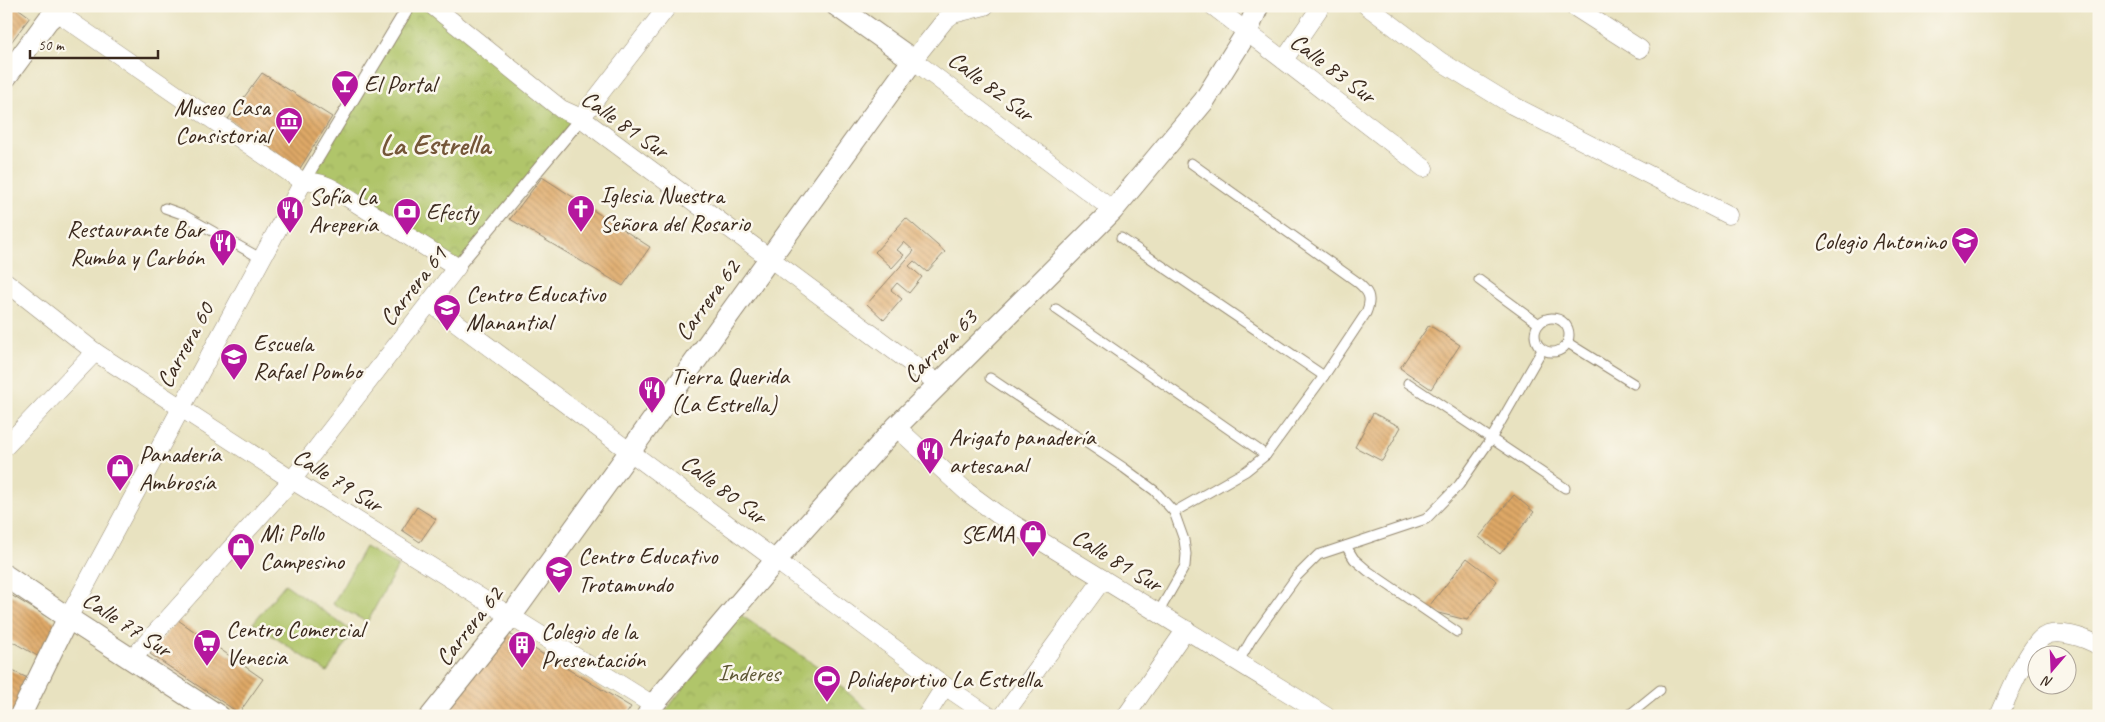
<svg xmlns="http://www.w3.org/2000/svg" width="2105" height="722" font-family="Caveat,sans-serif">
<defs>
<pattern id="park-crowns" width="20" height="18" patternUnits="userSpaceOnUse" patternTransform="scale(1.25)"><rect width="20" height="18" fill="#b0c56a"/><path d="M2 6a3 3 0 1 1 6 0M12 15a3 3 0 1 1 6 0" fill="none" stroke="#98a95b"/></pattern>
<pattern id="building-back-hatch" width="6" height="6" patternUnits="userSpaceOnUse" patternTransform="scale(1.25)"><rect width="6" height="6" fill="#dfa967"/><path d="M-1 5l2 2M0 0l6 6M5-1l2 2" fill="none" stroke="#b68a54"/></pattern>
</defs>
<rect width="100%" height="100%" fill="#fbf7ec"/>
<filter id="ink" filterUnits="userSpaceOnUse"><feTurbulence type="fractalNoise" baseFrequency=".02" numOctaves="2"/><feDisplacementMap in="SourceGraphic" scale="10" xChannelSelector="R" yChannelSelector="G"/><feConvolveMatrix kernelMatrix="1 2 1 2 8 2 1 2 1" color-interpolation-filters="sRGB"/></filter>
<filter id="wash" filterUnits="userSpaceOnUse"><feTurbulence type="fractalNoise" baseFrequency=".0096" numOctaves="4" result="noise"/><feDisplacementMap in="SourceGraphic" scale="20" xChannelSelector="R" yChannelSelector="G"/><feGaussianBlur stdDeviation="1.12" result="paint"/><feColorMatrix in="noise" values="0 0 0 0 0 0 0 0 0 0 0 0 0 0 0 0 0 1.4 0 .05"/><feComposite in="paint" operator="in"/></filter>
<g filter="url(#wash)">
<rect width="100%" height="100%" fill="#e8e2c0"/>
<!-- green -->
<g fill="#b0c56a" stroke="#767844">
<path d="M365,547l33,19 -31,56 -34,-18z"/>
<path d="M285,584l68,48 -26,40 -74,-49z"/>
</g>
<!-- park -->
<g fill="url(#park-crowns)" stroke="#767844">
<path d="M409,6h24l148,112 -124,149 -120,-76 -34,-9z"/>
<path d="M739,614l78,52 58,50h-213z"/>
</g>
<g id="blocks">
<!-- building -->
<g fill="url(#building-back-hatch)">
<path d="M6,6h9l15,11 -24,32z"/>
<path d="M262,73l70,44 -33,53 -71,-51z"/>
<path d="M542,177l108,70 -27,39 -113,-67z"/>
<path d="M906,218l39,34 -18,20 -13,-11 -5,5 13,11 -13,16 -12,-10 -6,7 11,9 -18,21 -17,-16 47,-53 -10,-9 -7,8 7,5 -12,13 -17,-16z"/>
<path d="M1429,325l31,20 -29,44 -31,-21z"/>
<path d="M1373,413l28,14 -19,34 -27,-14z"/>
<path d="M1514,495l20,17 -34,42 -21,-17z"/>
<path d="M417,507l19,12 -16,23 -18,-12z"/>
<path d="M1467,558l30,23 -30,39 -41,-10z"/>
<path d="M6,592l51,31 -16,35 -35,-20z"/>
<path d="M178,620l85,59 -24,34 -89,-59z"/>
<path d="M506,632l125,75 -6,9h-186z"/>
<path d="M6,668l26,12 -18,36h-8z"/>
</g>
</g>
</g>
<g filter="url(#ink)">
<use href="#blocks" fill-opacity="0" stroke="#92866f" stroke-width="1"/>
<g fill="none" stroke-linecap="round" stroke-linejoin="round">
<defs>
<g id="service">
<path d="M165,208l17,6 80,45"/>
<path d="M1121,238l203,138"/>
<path d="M1479,280l60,44"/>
<path d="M1056,309l210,146"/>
<circle cx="1552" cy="335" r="17"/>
<path d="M1568,343l66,41"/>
<path d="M990,378l134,90 31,23 19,21 10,28 2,14 -1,12 -27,47"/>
<path d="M1408,383l157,105"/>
<path d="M1174,512l72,-41 20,-16 58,-79 42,-63c7,-16 2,-22 -10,-32l-165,-118"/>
<path d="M1346,546l8,13 14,12 89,61"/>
<path d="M1239,661l12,-21 46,-64 21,-21 108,-36 33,-34 32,-46 51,-89"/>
<path d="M1628,716l32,-26"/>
</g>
<g id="pedestrian">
<path d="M303,182l106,-176"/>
<path d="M457,267l124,-149"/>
</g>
<g id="minor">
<path d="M433,6l128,103 20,9 358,266"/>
<path d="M985,6l-32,8 -8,6 -32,40 200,150"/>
<path d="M1213,6l211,162"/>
<path d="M1367,6l73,55 72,44 216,110"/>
<path d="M1573,6l67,43"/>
<path d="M58,13l245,169c13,-1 22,2 34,9l120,76 -165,213 -160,179"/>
<path d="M1284,60l37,-54"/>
<path d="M581,118l87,-112"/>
<path d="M6,282l89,70 197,128 361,225"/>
<path d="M430,303l515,383 44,30"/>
<path d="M896,427l71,65 30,22 329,202"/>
<path d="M6,446l89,-94"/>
<path d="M68,618l235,-436"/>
<path d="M926,716l19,-30"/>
<path d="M1003,716l100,-137"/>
<path d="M1126,716l60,-87"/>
<path d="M1999,716c8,-18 29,-69 44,-79 14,-9 43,1 56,9"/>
</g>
<g id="tertiary">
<path d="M6,77l42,-57 16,-14"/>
<path d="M6,576l62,42 151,98"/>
<path d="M20,716l48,-98"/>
<path d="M431,716l80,-100 402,-556 -76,-54"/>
<path d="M647,716l6,-11 123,-145 120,-133 217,-217 91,-109 43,-69 11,-26"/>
</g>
</defs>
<!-- service casing -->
<use href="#service" stroke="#92866f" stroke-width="11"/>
<!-- pedestrian casing -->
<use href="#pedestrian" stroke="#92866f" stroke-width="14"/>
<!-- minor casing -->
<use href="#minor" stroke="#92866f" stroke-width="19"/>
<!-- tertiary casing -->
<use href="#tertiary" stroke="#92866f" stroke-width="23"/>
<!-- service -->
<use href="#service" stroke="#fff" stroke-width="9"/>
<!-- pedestrian -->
<use href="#pedestrian" stroke="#fff" stroke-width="12"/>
<!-- minor -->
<use href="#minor" stroke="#fff" stroke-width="18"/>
<!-- tertiary -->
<use href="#tertiary" stroke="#fff" stroke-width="21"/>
</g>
</g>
<!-- icons -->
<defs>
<symbol id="bar-pin" viewBox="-11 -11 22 30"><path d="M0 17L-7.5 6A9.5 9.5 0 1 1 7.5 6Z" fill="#b5179e" stroke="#fbf7ec"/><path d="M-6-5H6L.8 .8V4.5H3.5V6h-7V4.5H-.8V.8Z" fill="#fff"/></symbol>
<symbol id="museum-pin" viewBox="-11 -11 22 30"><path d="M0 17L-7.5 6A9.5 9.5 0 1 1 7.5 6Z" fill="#b5179e" stroke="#fbf7ec"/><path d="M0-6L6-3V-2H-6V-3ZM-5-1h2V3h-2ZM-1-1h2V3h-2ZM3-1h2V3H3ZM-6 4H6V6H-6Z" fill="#fff"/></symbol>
<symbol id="church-pin" viewBox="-11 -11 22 30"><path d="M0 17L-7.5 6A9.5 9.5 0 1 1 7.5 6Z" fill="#b5179e" stroke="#fbf7ec"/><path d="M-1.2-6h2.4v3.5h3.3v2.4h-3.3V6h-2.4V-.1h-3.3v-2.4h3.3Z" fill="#fff"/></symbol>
<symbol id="restaurant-pin" viewBox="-11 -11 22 30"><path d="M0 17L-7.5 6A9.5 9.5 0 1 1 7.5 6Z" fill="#b5179e" stroke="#fbf7ec"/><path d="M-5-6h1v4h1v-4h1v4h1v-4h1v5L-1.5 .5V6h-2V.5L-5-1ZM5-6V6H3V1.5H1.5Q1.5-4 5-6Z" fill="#fff"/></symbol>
<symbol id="bank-pin" viewBox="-11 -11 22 30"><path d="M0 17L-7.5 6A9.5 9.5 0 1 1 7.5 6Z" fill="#b5179e" stroke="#fbf7ec"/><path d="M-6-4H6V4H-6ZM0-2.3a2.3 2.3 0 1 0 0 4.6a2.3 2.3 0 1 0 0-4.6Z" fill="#fff"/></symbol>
<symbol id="school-pin" viewBox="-11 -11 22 30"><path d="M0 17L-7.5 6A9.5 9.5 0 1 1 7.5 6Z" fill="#b5179e" stroke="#fbf7ec"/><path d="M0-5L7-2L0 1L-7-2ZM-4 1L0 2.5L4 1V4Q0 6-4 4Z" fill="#fff"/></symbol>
<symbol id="shop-pin" viewBox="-11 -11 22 30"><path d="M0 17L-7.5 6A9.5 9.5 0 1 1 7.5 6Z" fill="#b5179e" stroke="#fbf7ec"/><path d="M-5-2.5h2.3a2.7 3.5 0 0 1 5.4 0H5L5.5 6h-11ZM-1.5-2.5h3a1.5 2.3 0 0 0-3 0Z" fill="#fff"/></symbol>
<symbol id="supermarket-pin" viewBox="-11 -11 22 30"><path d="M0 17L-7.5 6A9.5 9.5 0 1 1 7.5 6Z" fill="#b5179e" stroke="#fbf7ec"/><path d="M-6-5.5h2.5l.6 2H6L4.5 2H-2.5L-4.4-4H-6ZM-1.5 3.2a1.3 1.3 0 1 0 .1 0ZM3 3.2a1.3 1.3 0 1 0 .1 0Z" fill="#fff"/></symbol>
<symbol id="building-pin" viewBox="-11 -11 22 30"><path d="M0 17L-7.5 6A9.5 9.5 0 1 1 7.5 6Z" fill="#b5179e" stroke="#fbf7ec"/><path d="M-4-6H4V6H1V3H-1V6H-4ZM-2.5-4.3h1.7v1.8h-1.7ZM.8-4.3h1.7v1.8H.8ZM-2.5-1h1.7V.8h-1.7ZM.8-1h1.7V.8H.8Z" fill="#fff"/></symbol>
<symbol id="stadium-pin" viewBox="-11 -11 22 30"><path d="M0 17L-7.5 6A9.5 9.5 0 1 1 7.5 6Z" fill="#b5179e" stroke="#fbf7ec"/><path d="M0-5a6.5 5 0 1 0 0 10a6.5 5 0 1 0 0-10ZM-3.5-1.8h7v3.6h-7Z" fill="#fff"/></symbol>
</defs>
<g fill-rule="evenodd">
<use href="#bar-pin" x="329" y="68" width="32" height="43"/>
<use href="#museum-pin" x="273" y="105" width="32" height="43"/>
<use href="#church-pin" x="565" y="193" width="32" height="43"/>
<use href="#restaurant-pin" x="274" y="194" width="32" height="43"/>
<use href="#bank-pin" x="391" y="196" width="32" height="43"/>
<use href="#school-pin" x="1949" y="225" width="32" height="43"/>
<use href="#restaurant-pin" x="207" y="227" width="32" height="43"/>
<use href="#school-pin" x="431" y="292" width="32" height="43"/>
<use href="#school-pin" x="218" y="341" width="32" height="43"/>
<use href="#restaurant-pin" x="636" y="374" width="32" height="43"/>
<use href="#restaurant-pin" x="914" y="435" width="32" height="43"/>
<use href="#shop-pin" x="104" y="452" width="32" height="43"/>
<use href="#shop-pin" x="1017" y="518" width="32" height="43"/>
<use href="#shop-pin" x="225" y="531" width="32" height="43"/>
<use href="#school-pin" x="543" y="554" width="32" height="43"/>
<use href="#supermarket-pin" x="191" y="627" width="32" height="43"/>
<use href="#building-pin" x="506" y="629" width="32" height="43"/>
<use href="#stadium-pin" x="811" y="663" width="32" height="43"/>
</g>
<g text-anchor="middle" stroke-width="5" stroke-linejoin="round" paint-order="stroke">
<!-- street labels -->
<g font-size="24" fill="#3b2a1e" stroke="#fbf7ec">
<text transform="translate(1333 68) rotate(37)" y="8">Calle 83 Sur</text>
<text transform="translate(991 86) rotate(37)" y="8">Calle 82 Sur</text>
<text transform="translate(625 124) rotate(35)" y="8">Calle 81 Sur</text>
<text transform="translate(413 286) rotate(-52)" y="8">Carrera 61</text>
<text transform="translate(707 300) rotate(-54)" y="8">Carrera 62</text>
<text transform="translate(185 345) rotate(-61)" y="8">Carrera 60</text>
<text transform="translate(940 346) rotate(-45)" y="8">Carrera 63</text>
<text transform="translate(338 480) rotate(32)" y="8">Calle 79 Sur</text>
<text transform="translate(724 489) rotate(37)" y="8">Calle 80 Sur</text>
<text transform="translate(1117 560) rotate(31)" y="8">Calle 81 Sur</text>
<text transform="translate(127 624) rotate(33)" y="8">Calle 77 Sur</text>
<text transform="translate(469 626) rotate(-52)" y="8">Carrera 62</text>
</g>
<!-- poi labels -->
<g font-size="24" fill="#3b2a1e" stroke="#fbf7ec" text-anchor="start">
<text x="364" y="92">El Portal</text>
<text x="270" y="115" text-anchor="end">Museo Casa<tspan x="270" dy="28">Consistorial</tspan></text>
<text x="600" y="203">Iglesia Nuestra<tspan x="600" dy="28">Señora del Rosario</tspan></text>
<text x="309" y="204">Sofía La<tspan x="309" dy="28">Arepería</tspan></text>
<text x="426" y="220">Efecty</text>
<text x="204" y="237" text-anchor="end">Restaurante Bar<tspan x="204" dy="28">Rumba y Carbón</tspan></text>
<text x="1946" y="249" text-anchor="end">Colegio Antonino</text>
<text x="466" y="302">Centro Educativo<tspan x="466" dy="28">Manantial</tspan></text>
<text x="253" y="351">Escuela<tspan x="253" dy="28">Rafael Pombo</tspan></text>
<text x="671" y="384">Tierra Querida<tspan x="671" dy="28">(La Estrella)</tspan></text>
<text x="949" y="445">Arigato panadería<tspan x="949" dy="28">artesanal</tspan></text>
<text x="139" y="462">Panadería<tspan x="139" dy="28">Ambrosía</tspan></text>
<text x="260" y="541">Mi Pollo<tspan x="260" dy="28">Campesino</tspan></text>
<text x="1014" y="542" text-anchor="end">SEMA</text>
<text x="578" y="564">Centro Educativo<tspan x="578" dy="28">Trotamundo</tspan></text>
<text x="226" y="637">Centro Comercial<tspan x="226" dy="28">Venecia</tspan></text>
<text x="541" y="639">Colegio de la<tspan x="541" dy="28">Presentación</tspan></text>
<text x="846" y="687">Polideportivo La Estrella</text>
</g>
<!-- park labels -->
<g font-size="24" fill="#5e5835" stroke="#fbf7ec">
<text x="749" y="681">Inderes</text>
</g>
<!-- district labels -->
<g font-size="29" font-weight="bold" fill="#745638" stroke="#fbf7ec">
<text x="435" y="154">La Estrella</text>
</g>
</g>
<!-- margin -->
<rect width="2105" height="722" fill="none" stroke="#fbf7ec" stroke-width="25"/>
<!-- north arrow -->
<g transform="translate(2052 670) rotate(199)"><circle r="24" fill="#fbf7ec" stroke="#aea59a"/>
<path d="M0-4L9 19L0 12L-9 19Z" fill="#b5179e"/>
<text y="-8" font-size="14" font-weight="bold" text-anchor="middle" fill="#3b2a1e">N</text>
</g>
<!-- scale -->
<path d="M30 50v8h128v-8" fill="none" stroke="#3b2a1e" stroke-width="2.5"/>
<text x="38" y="50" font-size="15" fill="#3b2a1e" stroke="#fbf7ec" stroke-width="4" paint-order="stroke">50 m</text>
</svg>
